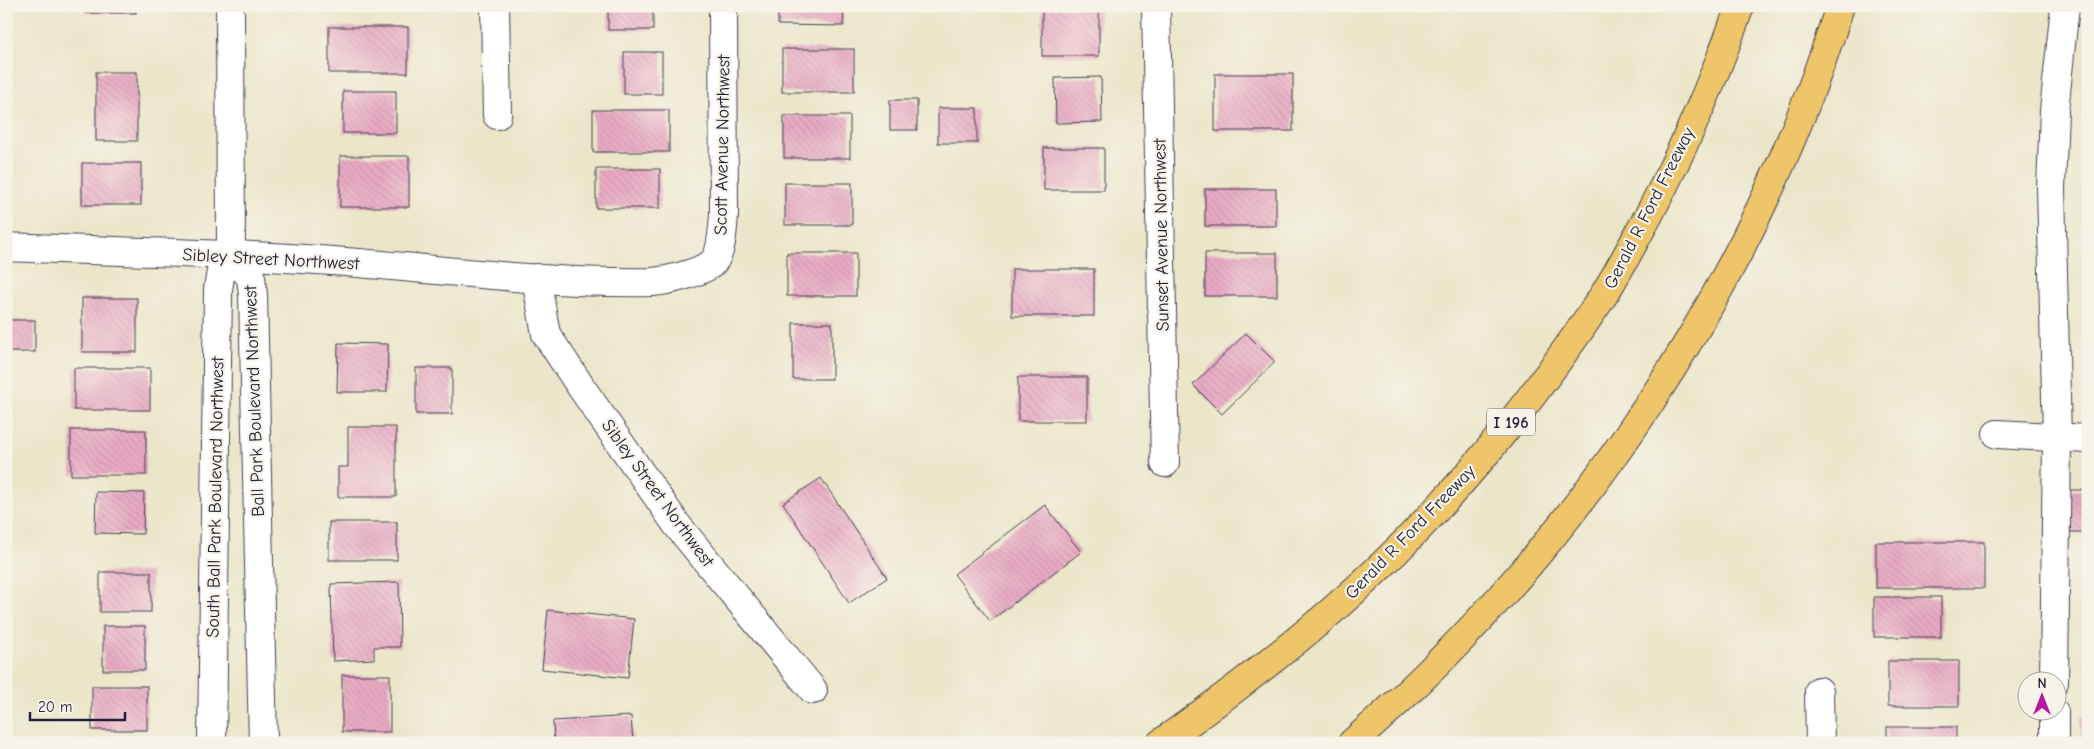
<svg xmlns="http://www.w3.org/2000/svg" width="2094" height="749" font-family="'Comic Neue',sans-serif">
<defs>
<pattern id="building-back-hatch" width="6" height="6" patternUnits="userSpaceOnUse" patternTransform="scale(1.25)"><rect width="6" height="6" fill="#e9abc4"/><path d="M-1 5l2 2M0 0l6 6M5-1l2 2" fill="none" stroke="#c893a9"/></pattern>
</defs>
<rect width="100%" height="100%" fill="#f7f3e8"/>
<filter id="ink" filterUnits="userSpaceOnUse"><feTurbulence type="fractalNoise" baseFrequency=".02" numOctaves="2"/><feDisplacementMap in="SourceGraphic" scale="10" xChannelSelector="R" yChannelSelector="G"/><feConvolveMatrix kernelMatrix="1 2 1 2 8 2 1 2 1" color-interpolation-filters="sRGB"/></filter>
<filter id="wash" filterUnits="userSpaceOnUse"><feTurbulence type="fractalNoise" baseFrequency=".0096" numOctaves="4" result="noise"/><feDisplacementMap in="SourceGraphic" scale="20" xChannelSelector="R" yChannelSelector="G"/><feGaussianBlur stdDeviation="1.12" result="paint"/><feColorMatrix in="noise" values="0 0 0 0 0 0 0 0 0 0 0 0 0 0 0 0 0 1.4 0 .05"/><feComposite in="paint" operator="in"/></filter>
<g filter="url(#wash)">
<rect width="100%" height="100%" fill="#ebe6ca"/>
<g id="blocks">
<!-- building -->
<g fill="url(#building-back-hatch)">
<rect x="86" y="6" width="50" height="7"/>
<rect x="608" y="6" width="45" height="24"/>
<path d="M778,6h66l-1,20 -65,-1z"/>
<rect x="1042" y="8" width="57" height="48"/>
<rect x="329" y="27" width="79" height="46"/>
<rect x="782" y="49" width="72" height="43"/>
<rect x="624" y="52" width="38" height="42"/>
<rect x="96" y="72" width="41" height="69"/>
<rect x="1215" y="74" width="78" height="57"/>
<path d="M1101,77l1,45 -46,1 -1,-45z"/>
<rect x="343" y="91" width="53" height="42"/>
<rect x="890" y="100" width="27" height="30"/>
<rect x="938" y="108" width="39" height="35"/>
<rect x="593" y="110" width="76" height="42"/>
<rect x="784" y="116" width="66" height="42"/>
<rect x="1044" y="148" width="60" height="42"/>
<rect x="340" y="156" width="69" height="51"/>
<rect x="82" y="163" width="59" height="42"/>
<rect x="596" y="169" width="64" height="39"/>
<rect x="785" y="183" width="67" height="42"/>
<rect x="1205" y="189" width="71" height="37"/>
<rect x="787" y="253" width="69" height="43"/>
<rect x="1205" y="253" width="72" height="43"/>
<rect x="1012" y="269" width="82" height="47"/>
<rect x="82" y="298" width="55" height="54"/>
<rect x="6" y="320" width="29" height="32"/>
<rect x="793" y="323" width="39" height="56"/>
<path d="M1246,333l29,29 -53,52 -29,-29z"/>
<path d="M338,343l50,1 -1,48h-50z"/>
<rect x="74" y="368" width="76" height="42"/>
<rect x="416" y="368" width="36" height="46"/>
<rect x="1018" y="377" width="69" height="44"/>
<path d="M348,427h48v70h-58v-30h10z"/>
<rect x="71" y="430" width="75" height="45"/>
<path d="M821,478l66,100 -38,25 -66,-100z"/>
<rect x="2068" y="490" width="20" height="42"/>
<path d="M96,492l48,1 -1,41 -48,-1z"/>
<path d="M1045,505l36,47 -91,69 -36,-47z"/>
<rect x="329" y="522" width="68" height="38"/>
<rect x="1876" y="542" width="108" height="46"/>
<rect x="100" y="572" width="51" height="40"/>
<path d="M399,582l1,65h-26v12l-41,2 -2,-77z"/>
<rect x="1874" y="597" width="67" height="40"/>
<path d="M548,610l86,9 -6,59 -86,-9z"/>
<rect x="103" y="626" width="42" height="44"/>
<rect x="1888" y="661" width="71" height="45"/>
<rect x="342" y="675" width="48" height="57"/>
<rect x="92" y="686" width="55" height="44"/>
<path d="M631,716l2,27h-79l-1,-22z"/>
<rect x="2081" y="717" width="7" height="26"/>
<rect x="1887" y="727" width="69" height="16"/>
</g>
</g>
</g>
<g filter="url(#ink)">
<use href="#blocks" fill-opacity="0" stroke="#403f50" stroke-width="1"/>
<g fill="none" stroke-linecap="round" stroke-linejoin="round">
<defs>
<g id="minor">
<path d="M230,6l1,249 20,22 2,18 10,448"/>
<path d="M495,6l2,109"/>
<path d="M1156,6l9,457"/>
<path d="M6,247c117,5 235,6 352,16 98,8 196,21 294,19 15,-1 47,-9 59,-18 11,-8 12,-37 13,-50l-1,-208"/>
<path d="M536,278l10,56 35,53 96,138 136,165"/>
<path d="M1997,434l91,5"/>
<path d="M2054,682l3,-244 -6,-250 3,-77 11,-105"/>
<path d="M1819,691l1,52"/>
<path d="M212,743l6,-454 4,-24 9,-10"/>
<path d="M2054,743v-31"/>
</g>
<g id="highway">
<path d="M1161,743c60,-43 119,-87 174,-135 104,-90 192,-198 268,-312 11,-17 21,-36 31,-54 42,-75 77,-154 106,-236"/>
<path d="M1352,743c223,-193 400,-455 488,-737"/>
</g>
</defs>
<!-- minor casing -->
<use href="#minor" stroke="#403f50" stroke-width="30"/>
<!-- highway casing -->
<use href="#highway" stroke="#403f50" stroke-width="30"/>
<!-- minor -->
<use href="#minor" stroke="#fff" stroke-width="28"/>
<!-- highway -->
<use href="#highway" stroke="#eec569" stroke-width="28"/>
</g>
</g>
<g text-anchor="middle" stroke-width="4.5" stroke-linejoin="round" paint-order="stroke">
<!-- shield labels -->
<rect fill="#f7f3e8" stroke="#62616f" stroke-width="1" x="1487" y="408.5" width="48" height="27" rx="4"/>
<g font-size="16" font-weight="bold" fill="#22223b">
<text x="1511" y="428">I 196</text>
</g>
<!-- street labels -->
<g font-size="18" fill="#22223b" stroke="#f7f3e8">
<text transform="translate(722 145) rotate(-89)" y="6">Scott Avenue Northwest</text>
<text transform="translate(1649 208) rotate(-63)" y="6">Gerald R Ford Freeway</text>
<text transform="translate(1161 235) rotate(-91)" y="6">Sunset Avenue Northwest</text>
<text transform="translate(271 259) rotate(3)" y="6">Sibley Street Northwest</text>
<text transform="translate(254 401) rotate(-92)" y="6">Ball Park Boulevard Northwest</text>
<text transform="translate(658 493) rotate(54)" y="6">Sibley Street Northwest</text>
<text transform="translate(215 497) rotate(-89)" y="6">South Ball Park Boulevard Northwest</text>
<text transform="translate(1410 532) rotate(-46)" y="6">Gerald R Ford Freeway</text>
</g>
</g>
<!-- margin -->
<rect width="2094" height="749" fill="none" stroke="#f7f3e8" stroke-width="25"/>
<!-- north arrow -->
<g transform="translate(2042 696)"><circle r="24" fill="#f7f3e8" stroke="#a29fa3"/>
<path d="M0-4L9 19L0 12L-9 19Z" fill="#b5179e"/>
<text y="-8" font-size="14" font-weight="bold" text-anchor="middle" fill="#22223b">N</text>
</g>
<!-- scale -->
<path d="M30 712v8h95v-8" fill="none" stroke="#22223b" stroke-width="2.5"/>
<text x="38" y="712" font-size="15" fill="#22223b" stroke="#f7f3e8" stroke-width="4" paint-order="stroke">20 m</text>
</svg>
